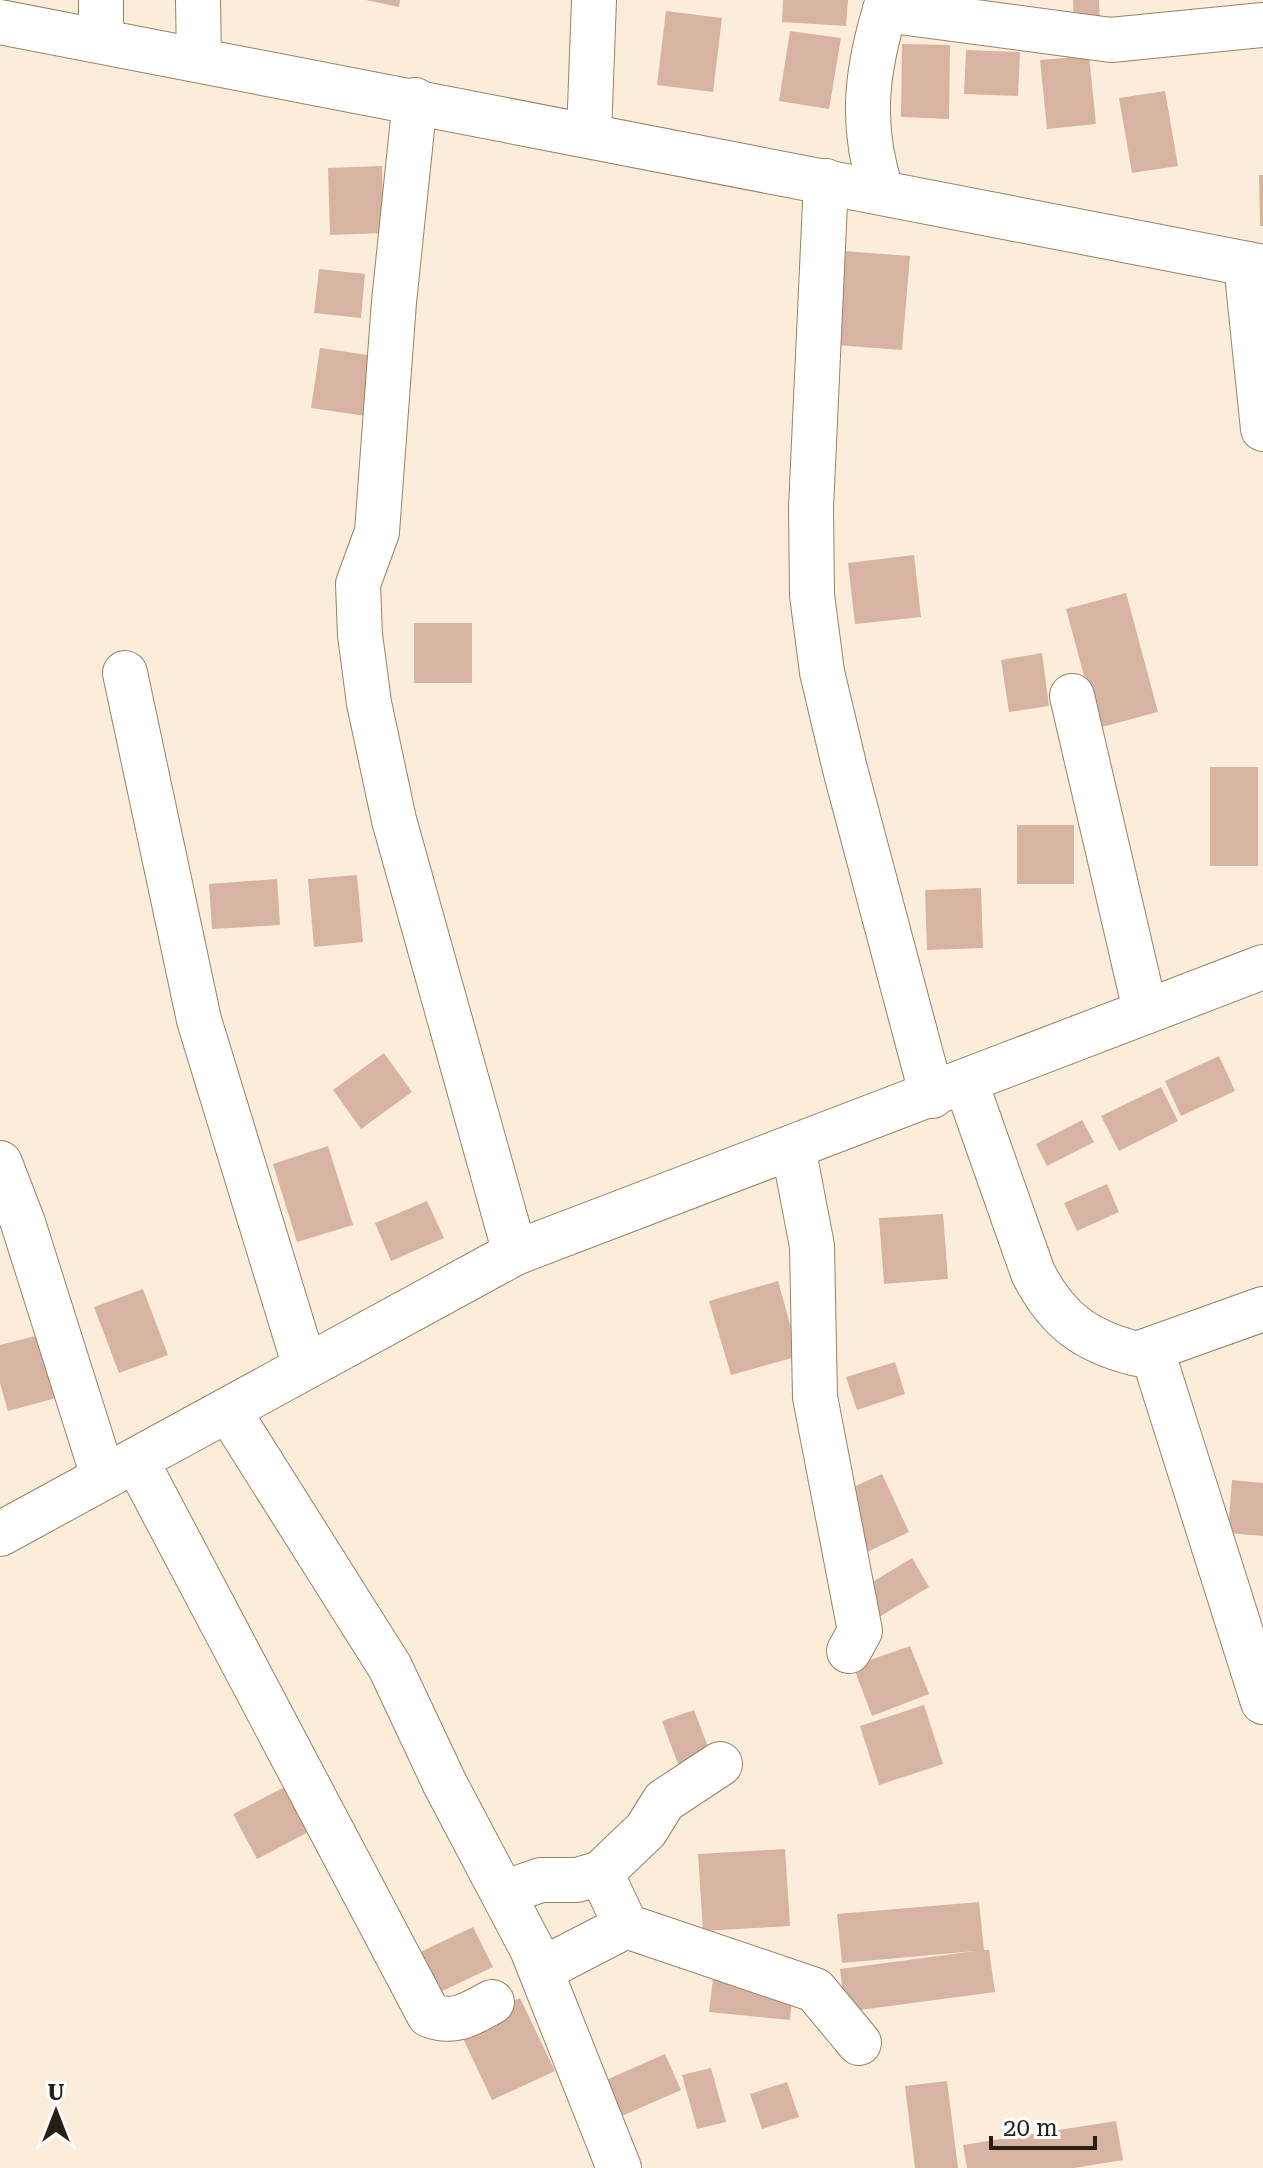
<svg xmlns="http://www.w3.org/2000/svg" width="1263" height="2168" font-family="'Roboto Serif',serif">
<rect width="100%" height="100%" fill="#fcedda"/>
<!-- building -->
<g fill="#d7b4a1">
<path d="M366,0h34l-1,7z"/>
<path d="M783,0h65l-2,26 -64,-4z"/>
<path d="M1073,0h26l1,23 -26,2z"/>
<path d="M666,11l56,7 -9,74 -56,-7z"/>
<path d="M790,31l51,7 -12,71 -50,-8z"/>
<path d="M902,44l48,1 -1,74 -48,-2z"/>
<path d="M966,50l54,2 -2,44 -54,-2z"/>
<path d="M1089,56l7,68 -49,5 -7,-69z"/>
<path d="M1165,91l13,75 -46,7 -13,-75z"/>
<path d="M382,166l2,67 -54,2 -2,-67z"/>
<path d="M1259,175h4v51h-3z"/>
<path d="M844,251l66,5 -8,94 -66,-5z"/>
<path d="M319,269l46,5 -4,44 -47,-5z"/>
<path d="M320,348l55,8 -9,60 -55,-8z"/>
<path d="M914,555l7,62 -66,7 -7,-61z"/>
<path d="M1126,593l32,119 -60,16 -32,-119z"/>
<rect x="414" y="623" width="58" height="60"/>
<path d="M1042,653l7,53 -40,6 -8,-52z"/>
<rect x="1210" y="767" width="48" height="99"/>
<rect x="1017" y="825" width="57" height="59"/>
<path d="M357,875l6,67 -49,5 -6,-68z"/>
<path d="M277,879l3,46 -68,4 -3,-45z"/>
<path d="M981,888l2,60 -56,2 -2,-60z"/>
<path d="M384,1053l28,39 -51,37 -28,-39z"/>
<path d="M1219,1056l16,35 -54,25 -16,-35z"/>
<path d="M1161,1087l17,34 -59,30 -18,-35z"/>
<path d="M1082,1120l12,22 -47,24 -11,-22z"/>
<path d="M328,1146l25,79 -56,17 -24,-78z"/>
<path d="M1107,1184l12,28 -42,19 -13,-28z"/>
<path d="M427,1201l17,37 -53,23 -16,-38z"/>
<path d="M943,1214l5,65 -64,5 -5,-66z"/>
<path d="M778,1281l21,75 -68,19 -22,-74z"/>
<path d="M143,1289l25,66 -49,18 -25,-66z"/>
<path d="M39,1335l17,63 -48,13 -8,-28v-38z"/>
<path d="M895,1362l10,32 -48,16 -11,-33z"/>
<path d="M882,1474l27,58 -44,21 -27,-59z"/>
<path d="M1232,1480l31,3v53l-35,-3z"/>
<path d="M912,1558l17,29 -50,30 -18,-28z"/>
<path d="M910,1646l19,48 -57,22 -19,-50z"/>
<path d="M924,1705l19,59 -64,21 -19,-59z"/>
<path d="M694,1710l16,42 -32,12 -16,-43z"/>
<path d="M294,1782l24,45 -61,32 -24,-45z"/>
<path d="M785,1849l5,77 -87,5 -5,-77z"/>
<path d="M979,1902l5,48h5l6,42 -150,20 -5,-43 136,-18 -134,12 -5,-49z"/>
<path d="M473,1927l20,40 -57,27 -20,-40z"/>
<path d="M713,1978l80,8 -3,34 -81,-8z"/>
<path d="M520,1998l35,73 -63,29 -34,-72z"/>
<path d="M665,2054l16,36 -66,29 -16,-36z"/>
<path d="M711,2068l15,54 -29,7 -15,-54z"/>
<path d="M947,2081l11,87h-43l-10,-82z"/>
<path d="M787,2082l12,35 -37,12 -12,-35z"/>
<path d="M1116,2121l7,39 -49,8h-107l-4,-23z"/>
</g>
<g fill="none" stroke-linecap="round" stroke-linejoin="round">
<defs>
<g id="minor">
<path d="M101,0v39"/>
<path d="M198,0l1,58"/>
<path d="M885,10l226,30 152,-15"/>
<path d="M0,22l1263,245"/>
<path d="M415,100l-21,202 -17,230 -19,52 2,51 9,68 25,117 121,433"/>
<path d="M589,135l5,-135"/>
<path d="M826,181l-15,327 1,87 10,77 23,97 87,327"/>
<path d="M881,190c-22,-68 -14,-123 7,-190"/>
<path d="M1246,264l17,165"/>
<path d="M125,673l74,347 106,347"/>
<path d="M1072,696l73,314"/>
<path d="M966,1083l67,190c24,47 52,68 104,81l126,-45"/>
<path d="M793,1147l19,99 3,151 45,234 -11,20"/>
<path d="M0,1163l23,60 80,253"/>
<path d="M1152,1351l111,351"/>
<path d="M228,1410l162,257 55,117 87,165 87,219"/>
<path d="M137,1462l292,553c25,10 41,-1 63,-13"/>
<path d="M0,1534l515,-281 748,-286"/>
<path d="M601,1873l45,-43 18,-29 56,-37"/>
<path d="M503,1893l38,-13h36l24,-7 25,53 189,64 44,53"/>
<path d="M541,1970l85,-44"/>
</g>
</defs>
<!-- minor casing -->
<use href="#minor" stroke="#988266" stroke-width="46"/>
<!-- minor -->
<use href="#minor" stroke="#fff" stroke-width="44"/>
</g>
<!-- north arrow -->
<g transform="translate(56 2112)" stroke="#ffffff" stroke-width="6" paint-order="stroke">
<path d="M0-6L14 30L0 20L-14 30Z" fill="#281f14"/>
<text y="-12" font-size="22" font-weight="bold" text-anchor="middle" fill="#281f14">U</text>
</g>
<!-- scale -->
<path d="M991 2136v12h104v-12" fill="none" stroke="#281f14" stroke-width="4"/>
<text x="1003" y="2136" font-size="24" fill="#281f14" stroke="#ffffff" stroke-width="6" paint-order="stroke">20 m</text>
</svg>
